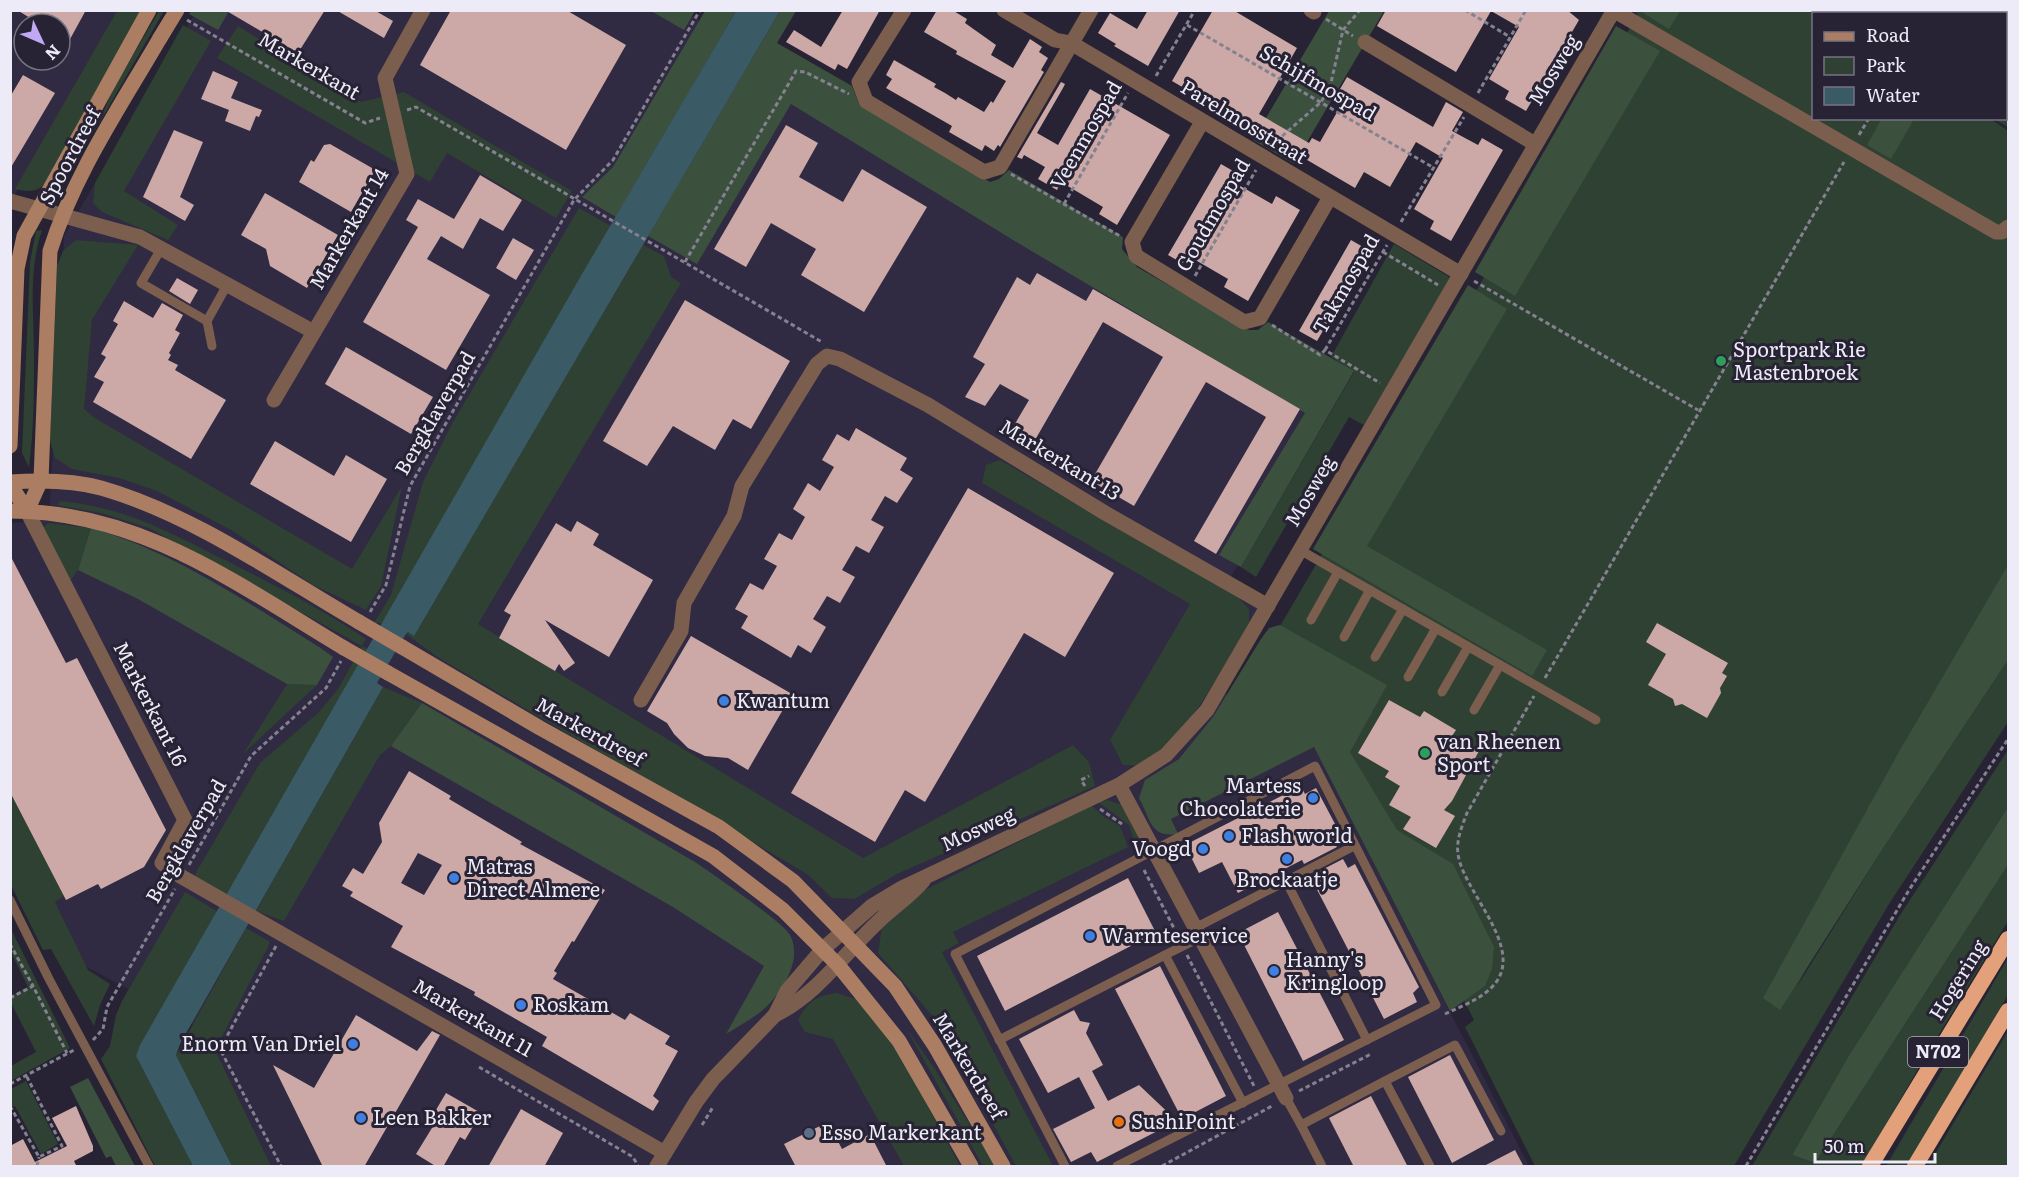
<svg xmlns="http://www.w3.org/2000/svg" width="2019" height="1177" font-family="Literata,serif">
<rect width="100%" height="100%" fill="#272334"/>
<!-- built -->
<g fill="#302a42" fill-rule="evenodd">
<path d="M11,11h113l-110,185 -3,39zM24,24h36v36h-36z"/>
<path d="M196,11h489l638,412 -97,162 42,21 -60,77 106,63 215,420h-1261l-76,-143 -141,-75 -40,-81v-344l38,-3 15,-284z"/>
</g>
<!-- green -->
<g fill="#2f4132">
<path d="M117,11h27l-97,170c-9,12 -18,11 -32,8z"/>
<path d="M159,11h5l-70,121 22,-48z"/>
<path d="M1632,11h327l-2,3h-143v104h175l18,12 1,-3v465l-212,396 86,-138 126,-190v62l-119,182 -155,262h-199l-70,-139 9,-7 -144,-281 -88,-48 396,-677z"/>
<path d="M1968,11h40v116l-14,-8 12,-1v-104l-40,-1z"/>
<path d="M183,25l28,16 -87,150 54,34 -10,15 -66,-28 -9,-9 2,-20z"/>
<path d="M238,26l123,76 43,-10 168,99 -16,27 -109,-65 -17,29 -213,-124z"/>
<path d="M579,208l32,18 -228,397h-9l17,-28 32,-113 30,-60z"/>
<path d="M42,230c-14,41 -8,83 -8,125 0,37 0,75 -5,112l-7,-14 8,-191 6,-31z"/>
<path d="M76,240l62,5 -46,75 -8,89 11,9 257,151 50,-83 -21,100 -15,24 -53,-25 -80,-54 -76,-40 -38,-13 -47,-9 -17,-11 -5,-17 7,-175 6,-15z"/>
<path d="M1394,244l57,34 -87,147 -15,-8 -93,160 -15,-10 113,-195 -23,-15z"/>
<path d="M643,245l21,11 7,21 10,6 -203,341 385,234 210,-113 16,17 6,24 -198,88 -43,25 -22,-1 -25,-24 -368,-216 -33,-24 2,-2 6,3z"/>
<path d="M1000,460l238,137 11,12v13l-6,13c-20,33 -67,121 -106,130 -4,1 -10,0 -14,0l-13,-25 80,-136 -208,-121 4,-18z"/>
<path d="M61,501c69,8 105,30 166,60 49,25 93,47 139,78l-4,7 6,3 -142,246 -32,-19 66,-113 58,-50 20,-24 24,-43 -213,-118 -48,-15 -44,-8z"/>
<path d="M48,523l43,5 -13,42 -8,11 -27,-53z"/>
<path d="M287,684l30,1 -74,69z"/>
<path d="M383,687l39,16 -31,43 -11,9 -96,166 -28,-10z"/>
<path d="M2008,750v57l-160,250 -56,98 23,8 193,-298v56l-86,141 -60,104h-110l150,-254z"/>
<path d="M10,792l54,104 -9,6 33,68 22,14 -10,21 -6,21 -43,-77 -8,1 -32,-65z"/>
<path d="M1107,800l16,5 18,33 -5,9 -7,-22 -31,-23z"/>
<path d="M1091,805l12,11 17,10 8,21 -175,85 6,11 -17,9 111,214h-37l-80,-146 -58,-67 4,-27 39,-34z"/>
<path d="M185,892l32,19 -81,145 57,110h-38l-54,-107 9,-13 6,-31 6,-14z"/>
<path d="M10,927l60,121 -59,33v-15l25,-14 -25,-49v-7l17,-9 -17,-35z"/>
<path d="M246,928l23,13v4l-54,105 56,116h-39l-56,-111z"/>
<path d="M2008,958v37l-101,171h-21z"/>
<path d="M836,993l20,6 37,43 67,124h-56l-71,-127 -28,-7 -7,-12c9,-18 18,-24 38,-27z"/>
<path d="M906,1028l27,38 63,100h-13z"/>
<path d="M2008,1031v135h-80z"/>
<path d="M26,1081l32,63 -17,10 -26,-48 -4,1v-18z"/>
</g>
<!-- forest -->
<g fill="#3b513e">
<path d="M191,11h38l-11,19 -29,-16z"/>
<path d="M651,11h44l-11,19z"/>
<path d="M705,11h31l-120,206 -34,-20 31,-30z"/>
<path d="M780,11h16l-19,32 75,43 7,18 13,9 118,69 9,-3 10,-9 114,67 -1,12 15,18 99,57 13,6h9l10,-8 86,49 -113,196 -22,-12 86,-142 -287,-170 -227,-139 -94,160 -49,-28z"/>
<path d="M1329,11h55l-90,153 -41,-24z"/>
<path d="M1640,11h40l-11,18z"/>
<path d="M1616,26l44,25 -145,245 -40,-24z"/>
<path d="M1882,118l32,1 -23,40 -24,-14z"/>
<path d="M1468,285l39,24 -140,237 180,104 -15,26 -219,-127z"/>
<path d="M91,528c84,24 155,74 228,119l14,10 -16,28 -30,-1 -149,-85 -60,-29z"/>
<path d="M2008,565v95l-126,190 -102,160 -17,-12 137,-248z"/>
<path d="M1280,625l107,60 -37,67 47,78 56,34 41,83 -2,22 -7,17 -35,25 -136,-264 -143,72 7,15c-28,4 -27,-14 -39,-36l6,-18 34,-21 34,-42 48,-78 8,-11z"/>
<path d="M422,703l273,159c16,11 88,60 95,73 13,24 -7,56 -25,73 -11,10 -26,18 -39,26l38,-68 -91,-59 -282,-161z"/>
<path d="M2008,807v58l-193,298 -23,-8 56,-98z"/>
<path d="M88,1078l47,88h-19l-5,-10 -5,2 -36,-71z"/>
</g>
<!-- water -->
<path fill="#3a5a65" d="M736,11h44l-366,625 -6,-4 -2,2 -29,49 6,4 -203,357 -4,11 56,111h-39l-57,-110 4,-11 442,-771z"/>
<!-- building -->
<g fill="#cca9a6" fill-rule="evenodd">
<path d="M17,10h69l-17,31 -9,-5v-12h-20z"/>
<path d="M225,10h100l-27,43z"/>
<path d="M336,10h38l19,11 -9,17z"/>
<path d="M451,10h115l60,35 -60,105 -146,-85z"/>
<path d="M843,10h37l-33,59 -9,-5 -3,6 -49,-28 8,-12 27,17z"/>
<path d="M937,10h15l15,9 -2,4 31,22 -5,10 22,13 17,-29 12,8 -3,5 9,6 -7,12 3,2 -44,75 -2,-2 -4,6 -9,-6 -3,6 -33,-19 3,-6 -66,-38 6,-9 -6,-4 8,-15 42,24 -2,3 11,6 11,7 2,-3 26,15 7,-11 2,2 13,-22 -50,-27 1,-3 -33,-19z"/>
<path d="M1148,10h32l-32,56 -34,-20 2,-2 -18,-11 12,-20 27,16z"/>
<path d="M1213,10h20l64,38 -38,66 50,29 3,-5 8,4 24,-42 -8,-4 11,-19 86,50 13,-25 17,10 -11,19 26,14 4,-7 21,12 -52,91 -21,-12 4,-8 -20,-12 29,-51 -27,-16 -26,45 -26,-15 -9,16 -183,-107z"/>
<path d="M1386,10h181l12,10 -53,91 -21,-12 4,-8 -20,-12 30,-52 -28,-16 -35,61 -79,-46z"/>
<path d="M213,71l25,11 -7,16 31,12 -3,7 -3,-1 -6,15 -25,-10 4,-11 -28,-11z"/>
<path d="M23,75l32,18 -45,76v-72z"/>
<path d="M1061,82l4,2 -2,4 -26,45 21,12 32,-56 80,46 -53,90 -18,-11 4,-7 -42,-25 -4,8 -19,-11 7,-12 -21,-12 -2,4 -5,-2z"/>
<path d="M786,125l32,18 -19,34 44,25 19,-33 65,38 -63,105 -63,-37 15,-26 -45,-26 -25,44 -32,-18z"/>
<path d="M174,130l29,12 -23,55 14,8 -9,16 -42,-24z"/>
<path d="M330,144l42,24 1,6 -22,38 -52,-30 12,-22 3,2 10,-17z"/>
<path d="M1221,164l19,11 -5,8 37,21 4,-8 24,14 -52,91 -24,-14 4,-8 -36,-21 -5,8 -19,-11z"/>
<path d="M480,175l42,25 -19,31 -23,-13 -17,31 -22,-13 -14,23 63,36 -44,75 -83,-48 55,-95 -12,-7 12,-21 36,20z"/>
<path d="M265,193l73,42 -31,53 -37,-22 -4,-17 -25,-14z"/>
<path d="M513,238l21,12 -18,30 -20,-12z"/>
<path d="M1351,240l19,11 -53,90 -18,-10z"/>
<path d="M1037,273l49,28 7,-12 207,120 -84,145 -22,-13 72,-124 -60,-35 -72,124 -43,-25 72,-124 -60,-35 -72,125 -22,-13 20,-34 -29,-16 -15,22 -20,-9 20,-33 -12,-7 44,-80 13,8z"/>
<path d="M177,278l21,12 -8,14 -21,-13z"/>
<path d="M685,300l105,61 -39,68 -18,-10 -18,31 -42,-24 -26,40 -44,-25z"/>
<path d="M124,301l29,17 9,-15 21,12 -8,15 5,3 -11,20 2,2 -3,5 10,5 -3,5 51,30 -35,59 -98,-57 11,-20 -10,-5 12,-20 -5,-3 17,-30 -5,-3z"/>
<path d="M346,347l87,50 -22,37 -86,-50z"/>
<path d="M856,428l51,30 -7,12 13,8 -16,25 -12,-7 -14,24 13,7 -15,26 -13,-7 -14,24 13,7 -15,26 -13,-7 -14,23 13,8 -15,26 -13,-8 -7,13 -50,-30 7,-12 -13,-7 15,-26 13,7 14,-24 -13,-7 15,-26 13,7 13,-23 -12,-8 15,-26 12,8 14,-24 -12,-7 15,-26 12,7z"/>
<path d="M275,441l59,35 12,-21 41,24 -36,63 -101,-58z"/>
<path d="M968,488l146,85 -49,84 -41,-24 -99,169 -20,-12 -30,52 -84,-49z"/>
<path d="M577,521l22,13 -6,11 60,35 -44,77 -64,-37 30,43 -11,8 -5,-7 -4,7 -56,-33 12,-23 -7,-4 52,-88 15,9z"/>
<path d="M10,555l56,108 11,-5 89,172 -22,37 -43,22 -3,-5 -32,16 -56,-108z"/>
<path d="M1657,623l71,40 -6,10 5,3 -7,12 1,5 -14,25 -25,-14 -7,2 -2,-7 -25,-14 18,-31 -20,-12z"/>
<path d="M691,636l101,58 -44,76 -20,-12 -23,-2 -17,-8 -14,-14 -7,-11 -20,-12z"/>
<path d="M1389,700l31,17 4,-6 32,19 -4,6 27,15 -27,50 -8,9 11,6 -19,32 -33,-19 8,-12 -22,-12 11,-19 -15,-9 4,-6 -31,-18z"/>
<path d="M409,771l42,25 -2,3 73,43 -2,2 85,46 -31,52 -2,-1 -18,30 3,2 -4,6 72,41 5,-7 40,23 -5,8 13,7 -25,45 6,5 -6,10 -111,-65 5,-9 -73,-42 1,-3 -84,-45 12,-21 -53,-30 3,-4 -11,-6 11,-18 10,6 19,-32 -3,-19zM418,853l24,12 -18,30 -23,-12z"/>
<path d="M1301,786l4,8 11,-6 27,51 -9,4 3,4 -33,17 -2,-4 -64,33 -16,-31 -23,11 -14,-28z"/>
<path d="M1343,859l5,9 7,-4 64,123 -6,6 4,9 -33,17 -74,-143z"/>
<path d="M1128,878l28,55 -151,78 -28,-55z"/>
<path d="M1278,912l66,128 -41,21 -65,-128z"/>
<path d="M1160,966l66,130 -44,23 -67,-130z"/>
<path d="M1074,1010l6,11 10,2 -4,10 17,32 -11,6 16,30 31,-16 38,36 -80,41 -6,-10 -20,10 -18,-33 42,-21 -16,-31 -31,16 -29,-54z"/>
<path d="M356,1015l61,36 15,-20 8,4 -76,132h-41l-50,-102 41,23z"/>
<path d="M1450,1055l44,85 -42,23 -44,-86z"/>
<path d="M446,1093l35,20 -16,27 -5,-3 -17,30h-6l-21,-13 19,-31 -5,-3z"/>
<path d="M1371,1096l37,71h-54l-25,-49z"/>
<path d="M76,1106l17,40v5l-19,10 3,6h-67v-21l13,-7 12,23 32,-16 -15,-28z"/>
<path d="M521,1109l42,24 -19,34h-56z"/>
<path d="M828,1122l14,27 28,-15 17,33h-91l-12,-23z"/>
<path d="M1515,1150l9,17h-42z"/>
</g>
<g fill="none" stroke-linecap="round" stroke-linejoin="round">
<!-- path -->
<g stroke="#848190" stroke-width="3" stroke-dasharray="4.5 3" stroke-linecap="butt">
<path d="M1465,10l45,27"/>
<path d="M1930,14l2,-4"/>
<path d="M1326,19l27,17"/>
<path d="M187,20l178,103 15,-5"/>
<path d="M1187,25l247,143"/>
<path d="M1156,76l39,-66"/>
<path d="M1478,93l48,-83"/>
<path d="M407,110l9,-3 406,235"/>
<path d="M1859,135l10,-17"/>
<path d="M1271,146l50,-44 9,-15 13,-57 17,-20"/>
<path d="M1011,174l109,62"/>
<path d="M1064,204l64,-111"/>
<path d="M1401,222l63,-105"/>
<path d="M1383,252l55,33"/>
<path d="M685,262l111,-191 9,1 44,22"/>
<path d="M1195,276l61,-106"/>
<path d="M1474,281l224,129"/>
<path d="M1272,325l48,30 5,-5 55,33"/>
<path d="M1325,350l62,-105"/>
<path d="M370,612l16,-27 24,-99 164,-286 39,-40 87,-150"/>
<path d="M1545,678l299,-516"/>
<path d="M1085,786l-4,-6 8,-4"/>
<path d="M1100,809l22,15"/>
<path d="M189,865l62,-109 75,-68 15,-27"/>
<path d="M1144,870l34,66"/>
<path d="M10,944l23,42"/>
<path d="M276,946l-56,103 61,117"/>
<path d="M1187,955l67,131"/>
<path d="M10,998l23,-12 34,67"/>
<path d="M1445,1014c15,-7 33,-14 45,-25 41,-37 -27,-96 -32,-135 -2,-14 4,-28 9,-41l67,-117"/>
<path d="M93,1040l10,-11 4,-22 68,-118"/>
<path d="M479,1067l154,90 5,9"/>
<path d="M10,1084l64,-34"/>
<path d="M1299,1091l72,-37"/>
<path d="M10,1106l29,51 23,-11 -36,-71"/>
<path d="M702,1125l11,-18"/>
<path d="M37,1166l2,-9"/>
<path d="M1162,1166l110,-60"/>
<path d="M1746,1166l163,-276 99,-151"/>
</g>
<!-- service -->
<g stroke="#7b5e4e" stroke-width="9">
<path d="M161,249l-20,34 66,38 20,-36"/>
<path d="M207,321l5,25"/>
<path d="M1300,550l296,170"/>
<path d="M1311,620l27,-48"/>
<path d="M1344,637l26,-47"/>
<path d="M1375,657l28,-48"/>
<path d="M1408,677l28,-49"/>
<path d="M1442,692l26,-45"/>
<path d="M1474,710l26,-45"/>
<path d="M1286,881l81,159"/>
<path d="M10,900l39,79 100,187"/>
<path d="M1195,928l159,-82"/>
<path d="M1165,955l36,-18"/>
<path d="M999,1040l166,-85 78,148"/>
<path d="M1286,1098l15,27 84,-44"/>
<path d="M1301,1125l21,41"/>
<path d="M1065,1166l-110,-212 360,-188 121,239 -319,161"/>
<path d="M1430,1166l-45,-85 70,-36 46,86"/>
</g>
<!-- minor -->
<g stroke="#7b5e4e" stroke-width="15">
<path d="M904,10l-45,72 7,19 118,71 16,-5 91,-157"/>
<path d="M1004,10l51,30 16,3 390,231"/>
<path d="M1311,10l3,2"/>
<path d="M1613,10l383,222h6l6,-5"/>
<path d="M1365,42l170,102"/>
<path d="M1202,122l-70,120 4,14 108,66 16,-4 70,-121"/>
<path d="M10,201l130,36 174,95 -40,68"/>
<path d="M314,332l93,-158 -22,-96 38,-68"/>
<path d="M27,511l158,309 -23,43 20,14 483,276"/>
<path d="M641,700l40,-69 3,-28 50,-87 8,-30 75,-122 10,-8 13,3 88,46 177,108 163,93"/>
<path d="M1119,785l167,313"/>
<path d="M775,1015c43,-21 71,-64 106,-96 14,-13 29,-23 42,-38"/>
<path d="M657,1166l39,-64 17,-23 62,-64 12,-24 36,-42 49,-43 30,-18 217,-103 47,-30 41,-45 407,-700"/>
</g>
<!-- secondary -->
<g stroke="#ab7e63" stroke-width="15">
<path d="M10,446l7,-177 7,-33 125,-226"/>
<path d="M10,482c30,-2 62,-2 91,6 91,26 177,87 258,134"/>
<path d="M10,484l17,27"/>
<path d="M10,511c130,0 227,73 334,137"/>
<path d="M27,511l14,-31 9,-229c24,-77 70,-144 110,-213"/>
<path d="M402,647l138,81 179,99 74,54 102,105 40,60 68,120"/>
<path d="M388,673l325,183 70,54 55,55 61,76 72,125"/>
</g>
<!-- trunk -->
<g stroke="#e2a17a" stroke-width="16">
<path d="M1870,1166l138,-227"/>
<path d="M1915,1166l93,-155"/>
</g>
<!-- secondary-bridge -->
<g stroke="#ab7e63" stroke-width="15">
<path d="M160,38l17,-28"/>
<path d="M359,622l43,25"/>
<path d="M344,648l44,25"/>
</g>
</g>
<!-- markers -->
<g fill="#2e9e5b" stroke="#272334" stroke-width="2">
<circle cx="1721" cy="361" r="6"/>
<circle cx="1425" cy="753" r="6"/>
</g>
<g fill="#3f7fe0" stroke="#272334" stroke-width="2">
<circle cx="724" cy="701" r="6"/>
<circle cx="1313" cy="798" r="6"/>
<circle cx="1229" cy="836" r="6"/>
<circle cx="1203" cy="849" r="6"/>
<circle cx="1287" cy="859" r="6"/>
<circle cx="454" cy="878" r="6"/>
<circle cx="1090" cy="936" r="6"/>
<circle cx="1274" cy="971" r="6"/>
<circle cx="521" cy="1005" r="6"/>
<circle cx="353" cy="1044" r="6"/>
<circle cx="361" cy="1118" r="6"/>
</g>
<circle fill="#e8710a" stroke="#272334" stroke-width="2" cx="1119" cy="1122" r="6"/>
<circle fill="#5c6f8a" stroke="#272334" stroke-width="2" cx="809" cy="1133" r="6"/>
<g text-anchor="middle" stroke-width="6" stroke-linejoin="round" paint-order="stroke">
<!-- shield labels -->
<rect fill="#272334" stroke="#b2afbc" stroke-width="1.5" x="1908" y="1037" width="60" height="30" rx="4.5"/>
<g font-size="18" font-weight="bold" fill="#edebf7">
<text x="1938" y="1058">N702</text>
</g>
<!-- street labels -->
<g font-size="20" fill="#edebf7" stroke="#272334">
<text transform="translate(309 66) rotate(30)" y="7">Markerkant</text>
<text transform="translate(1554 70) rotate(-59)" y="7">Mosweg</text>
<text transform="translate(1318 83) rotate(30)" y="7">Schijfmospad</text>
<text transform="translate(1244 122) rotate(31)" y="7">Parelmosstraat</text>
<text transform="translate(1086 135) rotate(-60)" y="7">Veenmospad</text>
<text transform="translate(70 156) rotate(-62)" y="7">Spoordreef</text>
<text transform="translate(1213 215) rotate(-60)" y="7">Goudmospad</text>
<text transform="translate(349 229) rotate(-60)" y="7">Markerkant 14</text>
<text transform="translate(1346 284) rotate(-60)" y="7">Takmospad</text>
<text transform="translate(435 413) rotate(-60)" y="7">Bergklaverpad</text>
<text transform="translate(1060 460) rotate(31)" y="7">Markerkant 13</text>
<text transform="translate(1310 491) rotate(-60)" y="7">Mosweg</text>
<text transform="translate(150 704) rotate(63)" y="7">Markerkant 16</text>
<text transform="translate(590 732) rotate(29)" y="7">Markerdreef</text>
<text transform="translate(978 829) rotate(-25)" y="7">Mosweg</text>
<text transform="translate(186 841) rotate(-60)" y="7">Bergklaverpad</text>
<text transform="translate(1958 980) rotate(-58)" y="7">Hogering</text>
<text transform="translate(473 1018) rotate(30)" y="7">Markerkant 11</text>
<text transform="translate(969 1066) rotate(59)" y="7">Markerdreef</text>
</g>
<!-- poi labels -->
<g font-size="20" fill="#edebf7" stroke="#272334" text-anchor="start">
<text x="1733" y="357">Sportpark Rie<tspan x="1733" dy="23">Mastenbroek</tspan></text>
<text x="736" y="708">Kwantum</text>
<text x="1437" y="749">van Rheenen<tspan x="1437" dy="23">Sport</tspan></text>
<text x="1301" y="793" text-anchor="end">Martess<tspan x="1301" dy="23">Chocolaterie</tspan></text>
<text x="1241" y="843">Flash world</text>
<text x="1191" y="856" text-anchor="end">Voogd</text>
<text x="466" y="874">Matras<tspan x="466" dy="23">Direct Almere</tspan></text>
<text x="1287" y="887" text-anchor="middle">Brockaatje</text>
<text x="1102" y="943">Warmteservice</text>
<text x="1286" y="967">Hanny's<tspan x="1286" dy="23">Kringloop</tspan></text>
<text x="533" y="1012">Roskam</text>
<text x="341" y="1051" text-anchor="end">Enorm Van Driel</text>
<text x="373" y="1125">Leen Bakker</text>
<text x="1131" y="1129">SushiPoint</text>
<text x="821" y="1140">Esso Markerkant</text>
</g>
</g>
<!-- border -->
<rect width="2019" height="1177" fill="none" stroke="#edebf7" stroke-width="24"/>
<!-- legend -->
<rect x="1812" y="12" width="195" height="108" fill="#272334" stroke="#767382" stroke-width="1.5"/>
<rect x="1824" y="32" width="30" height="9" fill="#ab7e63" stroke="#767382" stroke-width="1.5"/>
<text x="1866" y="42" font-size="18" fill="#edebf7">Road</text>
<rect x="1824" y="57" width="30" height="18" fill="#2f4132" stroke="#767382" stroke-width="1.5"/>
<text x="1866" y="72" font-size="18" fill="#edebf7">Park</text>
<rect x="1824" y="87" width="30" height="18" fill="#3a5a65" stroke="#767382" stroke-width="1.5"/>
<text x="1866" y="102" font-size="18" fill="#edebf7">Water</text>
<!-- north arrow -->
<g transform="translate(42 42) rotate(134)"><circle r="28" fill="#272334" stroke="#767382" stroke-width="1.5"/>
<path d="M0-4.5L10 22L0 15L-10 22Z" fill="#c1a8f3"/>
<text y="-9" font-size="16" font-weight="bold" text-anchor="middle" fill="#edebf7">N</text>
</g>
<!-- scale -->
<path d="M1815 1153v9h120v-9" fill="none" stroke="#edebf7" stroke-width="3"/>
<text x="1824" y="1153" font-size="18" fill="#edebf7" stroke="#272334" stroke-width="4.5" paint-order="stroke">50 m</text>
</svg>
